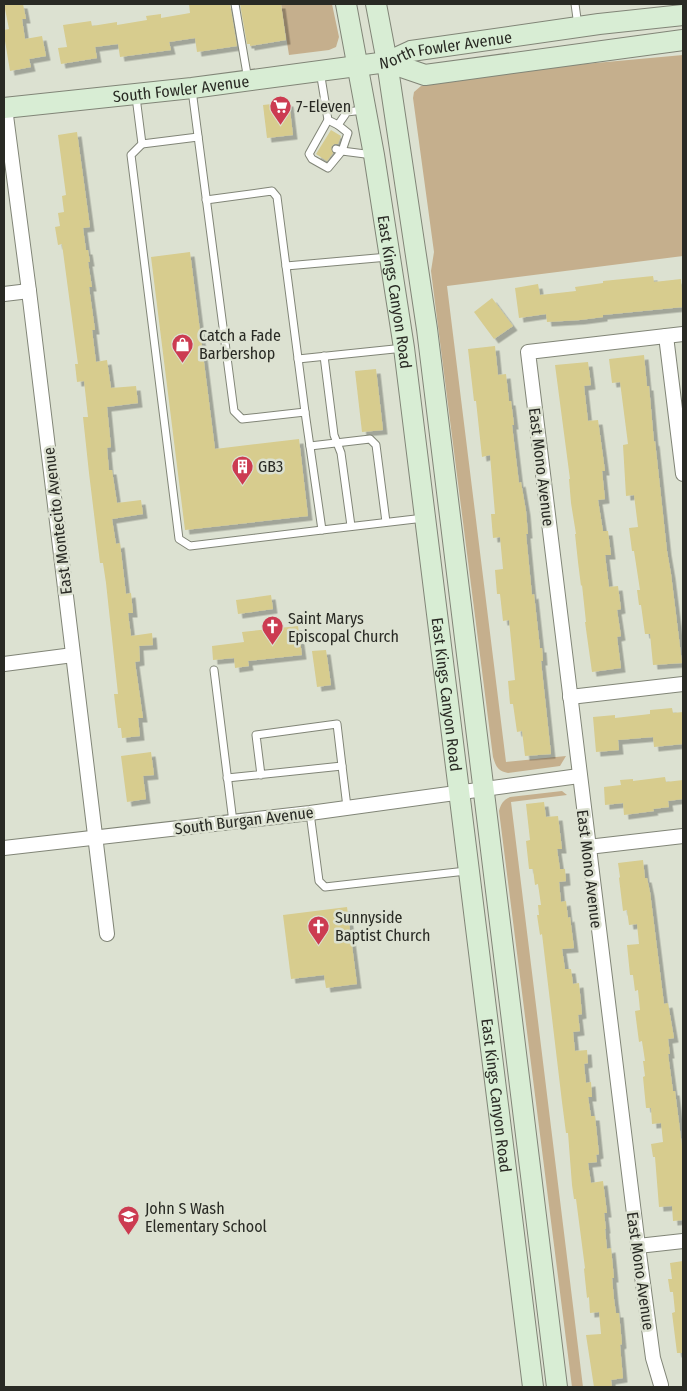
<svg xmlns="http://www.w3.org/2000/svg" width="687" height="1391" font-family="'Fira Sans Condensed',sans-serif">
<defs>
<filter id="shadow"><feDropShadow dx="4.5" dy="4.5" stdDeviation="0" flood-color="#0004"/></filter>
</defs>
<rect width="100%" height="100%" fill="#dce1d1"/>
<!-- green -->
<g fill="#c5af8d">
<path d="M281,4h51l7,33 -3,10 -7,3 -40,5z"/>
<path d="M683,55v201l-236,30 59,476 60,-6 -6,10 -52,7c-10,-2 -12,-6 -15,-16l-60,-470 -2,-16 3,-19 -21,-154 1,-6 7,-6 59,-8 17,-6z"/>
<path d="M562,791l5,4 -56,7 72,585h-11l-73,-576c2,-7 4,-11 11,-14z"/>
</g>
<!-- building -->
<g fill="#d7cc8e" filter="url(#shadow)">
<path d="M4,4h19l3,15h-4l3,20 17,-3 4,20 -17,3 2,8 -21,4 -6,-36v-5l5,-1z"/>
<path d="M189,4h41l7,42 -40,6 -2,-14 -26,4 2,8 -51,7 -2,-13 -23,3 2,11 -36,6 -3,-16 9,-1 -4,-22 28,-4 1,5 25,-4v3l30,-5 -1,-4 15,-2v4l29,-5z"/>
<path d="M240,4h41l5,36 -36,6v-2h-3z"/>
<path d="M289,102l4,33 -26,3 -4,-33z"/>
<path d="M331,130l10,6 -3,8h-4l-3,3 2,6 -6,8 -11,-7z"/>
<path d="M77,132l13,95 -7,1 3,22h2l2,12h-2l4,25h-3l6,43h-3l4,32 11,-2 4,28 25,-2 2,17 -31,4 4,40 -4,1 2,22h3l5,33 24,-3 2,14 -31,5 4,25 4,-1 6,51 5,-1 2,20h-5l3,23 21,-3 1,12 -14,1 1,15 -5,1 8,56h-5l2,18 -18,2 -1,-10h-3l-4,-34h4l-12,-111 -3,-20h-3l-11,-90 -6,-56h5l-4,-36 -7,1 -2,-18h3l-16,-120 -4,1 -3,-18 5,-1 -2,-13 6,-1 -2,-16 4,-1 -8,-60z"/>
<path d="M190,252l25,197 84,-10 9,77 -123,14 -34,-273z"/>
<path d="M653,276l1,6 27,-3 2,28 -80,8v2l-23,3 -33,2 -1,-8 -27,4 -4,-30 23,-4 2,11 36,-4 -1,-4 28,-4v-2z"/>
<path d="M492,298l21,28 -19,13 -20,-27z"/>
<path d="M495,346l3,29 8,-1 3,27h2l3,24h-2l7,58 2,-1 5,29 2,23h-2l6,61 2,-1 6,54h2l1,13h-2l10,93 -26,2 -3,-25 -5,1 -4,-28h-3l-2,-23 7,-1 -6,-60 -6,1 -3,-27h-3l-2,-24 8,-1 -3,-32 -7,1 -2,-24h4l-5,-59 -8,2 -6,-56h-2l-6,-52z"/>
<path d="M644,355l3,31h2l5,56 1,-1 12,110 4,23 11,89 -29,2 -3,-31h-5l-4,-29h-2l-2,-15h3l-6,-39h-2l-3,-23 9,-1 -4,-32 -8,1 -3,-51 5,-1 -8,-62 -8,1 -3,-24z"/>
<path d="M588,362l3,23 -7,1 4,35 10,-1 7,51h-3l3,28 -7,1 5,31h5l3,24h-6l4,32 9,-1 3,23 -4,1 4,26 -4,1 4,31 -29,4 -7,-50h1l-4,-37 -1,1 -3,-24 -3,-28h1l-5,-31 -2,-24h1l-15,-114z"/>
<path d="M376,369l7,61 -21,2 -7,-61z"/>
<path d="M271,595l2,14 -35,5 -2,-14z"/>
<path d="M298,626l4,29 -54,6 1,5 -14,2 -1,-10 -21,2 -1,-14 32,-4 -2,-10z"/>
<path d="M326,650l5,35 -14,2 -5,-36z"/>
<path d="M672,708l1,5 10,-1v32l-29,3 -1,-10 -35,3 1,10 -23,2 -3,-35 22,-2v3l35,-4v-4z"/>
<path d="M151,752l3,23 -11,1 3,23 -19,3 -6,-46z"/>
<path d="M665,777l1,5 17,-2v19l-15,2 1,6 -16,2 1,2 -30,4 -1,-12 -18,2 -1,-18 17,-2 -1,-5 13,-1v2z"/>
<path d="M544,802l2,15 12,-1 4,33h-5l3,20h5l1,12 -7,1 2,20 5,-1 2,17 2,-1 4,31 -12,1 3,20h6l2,15 6,-1 3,31 -4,1 2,16 -7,1 2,19 12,-1 1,13 -4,1 2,19 5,-1 1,15h-4l3,19h4l4,38 -3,1 1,7 -9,1 3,20 12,-2 4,32h-3l2,16h-1l2,20 4,-1 3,30h-2l2,21 2,14h3l3,31 -2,1 3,33 -12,2 1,7h-18l-8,-52 15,-1 -2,-22 -9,1 -1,-16 -2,1 -3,-29 1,-1 -9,-69h-2l-2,-14 -4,-52h-2l-4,-31 -20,-168 -2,1 -3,-20h2l-1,-10h3l-3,-21 -3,1 -2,-16h-4l-3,-28 4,-1 -4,-36z"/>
<path d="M643,860l2,18h2l3,14 14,112 4,-1 6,35 -6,1 2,15h-2l5,37h2l8,63v66l-10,1 -1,-15 -13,1 -4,-50h-2l-2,-13 12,-2 -2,-19 -9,1 -1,-16h-5l-3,-31 2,-1 -2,-15h2l-3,-20 -3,1 -4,-31 5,-1 -2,-20 -3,1 -2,-16h-3l-3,-30 12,-1 -2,-20 -8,1 -2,-15 -4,1 -4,-33 1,-1 -2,-14z"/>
<path d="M347,907l10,77 -31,4 -2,-13 -33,4 -8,-64z"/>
<path d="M683,1261v92h-6l-5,-40 3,-1 -2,-20h-3l-2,-13h4l-2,-16z"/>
</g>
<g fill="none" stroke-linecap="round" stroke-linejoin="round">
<defs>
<g id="service">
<path d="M235,4l13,76"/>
<path d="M575,4l3,22"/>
<path d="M320,71l8,49 10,5 9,-13 16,-2"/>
<path d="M192,90l42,321 8,8 63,-7 17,118 102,-12"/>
<path d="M136,97l6,47 -11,11 48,384 11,7 132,-16"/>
<path d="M328,120l-19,34 3,5 16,9 14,-17 31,4"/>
<path d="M142,144l56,-7"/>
<path d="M336,149l6,2 6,-18 -10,-8"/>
<path d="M206,200l66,-9 5,6 28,215"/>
<path d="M286,266l102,-9"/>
<path d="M324,356l10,79 7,18 10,73"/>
<path d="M298,359l106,-11"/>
<path d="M310,446l60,-7 6,6 10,77"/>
<path d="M214,670l19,152"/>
<path d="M342,766l5,41"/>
<path d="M227,778l115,-12 -5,-42 -81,11 5,40"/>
<path d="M310,813l9,68 6,6 141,-16"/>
</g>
<g id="minor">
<path d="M5,108l24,183 78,643"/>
<path d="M4,294l25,-3"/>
<path d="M666,336l17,138"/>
<path d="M4,664l69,-9"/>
<path d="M570,697l113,-13"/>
<path d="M588,847l95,-11"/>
<path d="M4,848l306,-35 269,-37"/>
<path d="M638,1246l45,-5"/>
<path d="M661,1385l-8,-27 -15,-112 -110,-894 155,-18"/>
</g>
<g id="secondary">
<path id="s1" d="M346,4l28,151 30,193 129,1039"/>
<path d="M376,4l11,58 40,267 130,1058"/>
<path d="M387,62l38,13 258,-35"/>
<path id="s2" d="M4,108l188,-20 195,-26 24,-11 188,-27 84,-9"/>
</g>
</defs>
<!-- service casing -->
<use href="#service" stroke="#818577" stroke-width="9"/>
<!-- minor casing -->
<use href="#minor" stroke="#818577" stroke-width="16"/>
<!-- secondary casing -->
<use href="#secondary" stroke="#818577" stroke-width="22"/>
<!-- service -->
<use href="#service" stroke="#fff" stroke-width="7"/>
<!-- minor -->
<use href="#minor" stroke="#fff" stroke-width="14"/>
<!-- secondary -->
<use href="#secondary" stroke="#d8edd4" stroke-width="20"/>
</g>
<!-- icons -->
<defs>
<symbol id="supermarket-pin" viewBox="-11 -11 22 30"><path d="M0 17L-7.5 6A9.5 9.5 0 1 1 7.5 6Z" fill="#cc3b51" stroke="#dce1d1"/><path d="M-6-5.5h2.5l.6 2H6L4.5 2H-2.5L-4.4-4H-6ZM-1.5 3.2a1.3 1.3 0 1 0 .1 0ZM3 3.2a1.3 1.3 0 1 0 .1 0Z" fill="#fff"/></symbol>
<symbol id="shop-pin" viewBox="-11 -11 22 30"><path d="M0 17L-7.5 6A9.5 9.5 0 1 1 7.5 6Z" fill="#cc3b51" stroke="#dce1d1"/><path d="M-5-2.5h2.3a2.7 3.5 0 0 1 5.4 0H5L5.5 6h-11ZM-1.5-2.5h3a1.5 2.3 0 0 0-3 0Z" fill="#fff"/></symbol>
<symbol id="building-pin" viewBox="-11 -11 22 30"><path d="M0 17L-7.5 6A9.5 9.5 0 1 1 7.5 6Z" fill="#cc3b51" stroke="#dce1d1"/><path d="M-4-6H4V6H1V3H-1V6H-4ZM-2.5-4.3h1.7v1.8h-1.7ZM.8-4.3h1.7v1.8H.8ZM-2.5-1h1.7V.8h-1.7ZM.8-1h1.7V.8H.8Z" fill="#fff"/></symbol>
<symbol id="church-pin" viewBox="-11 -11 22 30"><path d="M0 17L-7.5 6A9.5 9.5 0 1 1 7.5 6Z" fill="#cc3b51" stroke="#dce1d1"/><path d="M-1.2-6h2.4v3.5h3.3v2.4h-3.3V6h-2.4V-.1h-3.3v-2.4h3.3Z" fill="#fff"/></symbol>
<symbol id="school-pin" viewBox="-11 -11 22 30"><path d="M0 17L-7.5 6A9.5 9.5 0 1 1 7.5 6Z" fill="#cc3b51" stroke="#dce1d1"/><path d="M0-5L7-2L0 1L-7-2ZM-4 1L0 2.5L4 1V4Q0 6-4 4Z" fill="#fff"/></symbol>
</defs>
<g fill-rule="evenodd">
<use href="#supermarket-pin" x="268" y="94" width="25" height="34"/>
<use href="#shop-pin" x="170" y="332" width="25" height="34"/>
<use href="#building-pin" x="230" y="454" width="25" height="34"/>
<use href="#church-pin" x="260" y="614" width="25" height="34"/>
<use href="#church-pin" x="306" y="914" width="25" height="34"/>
<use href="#school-pin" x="116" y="1204" width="25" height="34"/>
</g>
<g text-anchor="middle" stroke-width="5" stroke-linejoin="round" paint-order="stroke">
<!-- street labels -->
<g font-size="16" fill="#292a24" stroke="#dce1d1">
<text dy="6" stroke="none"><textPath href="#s2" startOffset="446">North Fowler Avenue</textPath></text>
<text dy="6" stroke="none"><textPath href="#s2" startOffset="178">South Fowler Avenue</textPath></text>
<text dy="6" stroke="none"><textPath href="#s1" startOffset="292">East Kings Canyon Road</textPath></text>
<text transform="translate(542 467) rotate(83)" y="6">East Mono Avenue</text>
<text transform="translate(57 521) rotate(-97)" y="6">East Montecito Avenue</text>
<text dy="6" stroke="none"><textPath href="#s1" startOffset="698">East Kings Canyon Road</textPath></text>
<text transform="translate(244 820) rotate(-7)" y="6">South Burgan Avenue</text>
<text transform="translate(590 869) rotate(83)" y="6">East Mono Avenue</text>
<text dy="6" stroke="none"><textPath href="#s1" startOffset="1102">East Kings Canyon Road</textPath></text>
<text transform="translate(641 1271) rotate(82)" y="6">East Mono Avenue</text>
</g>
<!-- poi labels -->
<g font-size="16" fill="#292a24" stroke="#dce1d1" text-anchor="start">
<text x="296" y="112">7-Eleven</text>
<text x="199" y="341">Catch a Fade<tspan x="199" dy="18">Barbershop</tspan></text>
<text x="258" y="472">GB3</text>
<text x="288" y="624">Saint Marys<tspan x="288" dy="18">Episcopal Church</tspan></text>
<text x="335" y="923">Sunnyside<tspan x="335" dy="18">Baptist Church</tspan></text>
<text x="145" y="1214">John S Wash<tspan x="145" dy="18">Elementary School</tspan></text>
</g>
</g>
<!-- border -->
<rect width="687" height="1391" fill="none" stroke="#292a24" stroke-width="10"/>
</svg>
